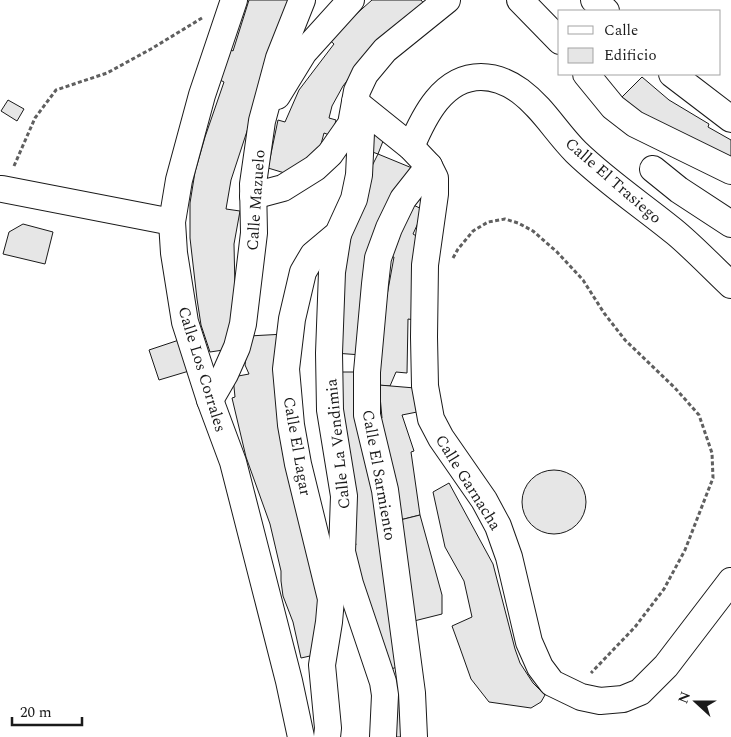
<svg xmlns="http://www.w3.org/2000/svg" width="731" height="737" font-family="Spectral,serif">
<rect width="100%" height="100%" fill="#fff"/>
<!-- building -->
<g fill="#e6e6e6" stroke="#1a1a1a">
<path d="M249,0h41l-59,180 -5,29 14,2 -6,33 1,45 -5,60 -20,3 -9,-27 -4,-26 -7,-61v-35l5,-31 10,-35 19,-55 -4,-2 11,-30 2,1z"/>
<path d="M372,0h49l5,6 -66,58 -17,22 -11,20 -3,12 7,2 -4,16 -8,-3 -7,26 -29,15 -20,-6 10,-48 7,2 14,-32 35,-46 -8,-7 19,-13z"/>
<path d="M642,77l27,23 40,24 -1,3 23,13v21l-85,-39 -25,-24z"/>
<path d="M8,100l16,9 -7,12 -16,-10z"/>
<path d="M372,126l13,10 -7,18 -14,-5z"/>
<path d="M378,154l34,14 -50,187 -28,-2 10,-101 24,-78z"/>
<path d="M409,203l15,7 -11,24 5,3 -3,83 -7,-1 -1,54 -11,-1 -6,14 -14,-1 3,-46 15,-82 -4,-1z"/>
<path d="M23,224l30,8 -8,32 -42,-10 6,-22z"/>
<path d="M285,334l41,273 -7,47 -18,4 -8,-36 -10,-26 -2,-15v-10l-11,-47 -24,-67 -14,-59 3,-1 -2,-20 16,-3 -4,-9 4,-29z"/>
<path d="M179,340l10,31 -30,9 -10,-30z"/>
<path d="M335,372h28l42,292 -19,7 -41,-123 11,-3 -10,-41z"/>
<path d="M379,385l36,3 2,24 -15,3 12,36 -3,1 9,63 -24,6 -18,-102 4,-1z"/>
<circle cx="554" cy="502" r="32"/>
<path d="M449,483l44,81 22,85 5,14 13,20 12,12 -4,7 -10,6 -42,-6 -18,-23 -11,-31 -8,-22 20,-9 -8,-36 -19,-34 -12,-55z"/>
<path d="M420,515l22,80v19l-28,7 -18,-100z"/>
<path d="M392,683h13l1,54h-17z"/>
</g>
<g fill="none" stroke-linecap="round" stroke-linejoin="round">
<defs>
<g id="minor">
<path d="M234,0l-32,95 -23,85 -7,42 2,31 11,69 25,78 23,62 56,219 12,56"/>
<path d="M520,0l40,41"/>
<path d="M594,0l12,11"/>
<path d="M586,74l27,33 22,17 96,47"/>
<path d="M672,74l59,45"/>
<path d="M277,96l27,-44 47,-52"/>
<path d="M355,102l56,45 18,19 6,12v16l-10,71 -1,72 1,49 6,33 10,19 43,62 14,26 11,31 20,85 11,25 12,16 29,14 19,4 23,-2 17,-7 26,-26 65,-85"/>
<path d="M411,147c13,-31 32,-70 70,-70 14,0 28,6 39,14 23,17 36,41 56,61 31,30 67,54 100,81 19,16 37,35 55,52"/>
<path d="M653,169l26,21 52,34"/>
<path d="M2,189l170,33"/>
<path d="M253,196l30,-8 32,-20 15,-14 21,-30 6,-33 8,-17 20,-24 62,-50"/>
<path d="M338,234l-6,38 -3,81 1,57 14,86 -2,56 8,32 33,98 2,13 -2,42"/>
<path d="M210,400l15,-26 12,-27 6,-23 11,-91 -1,-49 9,-63 17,-63 23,-58"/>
<path d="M327,737l1,-9 -6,-63 7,-43 2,-23 -33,-135 -7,-39 -5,-56 6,-50 11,-47 10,-17 25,-21 16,-35 5,-24 2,-42 -1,-8 -6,-12"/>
<path d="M414,737l-2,-44 -27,-203 -18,-75v-43l8,-88 3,-26 11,-30 14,-29 26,-33"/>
</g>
</defs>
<!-- minor casing -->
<use href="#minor" stroke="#1a1a1a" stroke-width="28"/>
<!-- path -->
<g stroke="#5f5f5f" stroke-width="3" stroke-dasharray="4 2.5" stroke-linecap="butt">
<path d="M14,166l21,-48 21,-28 51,-17 44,-24 51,-31"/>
<path d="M453,258l5,-9 15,-18 15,-9 17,-3 13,4 15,8 24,21 26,28 21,33 21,27 50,48 24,27 13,38 1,25 -28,72 -21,39 -29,38 -44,46"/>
</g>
<!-- minor -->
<use href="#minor" stroke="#fff" stroke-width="26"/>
</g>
<g text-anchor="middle" stroke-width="4" stroke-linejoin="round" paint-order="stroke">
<!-- street labels -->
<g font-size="16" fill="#1a1a1a" stroke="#fff">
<text transform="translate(614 180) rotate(41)" y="6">Calle El Trasiego</text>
<text transform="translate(255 200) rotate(-86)" y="6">Calle Mazuelo</text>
<text transform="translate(203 369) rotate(73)" y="6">Calle Los Corrales</text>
<text transform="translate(337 444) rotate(-96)" y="6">Calle La Vendimia</text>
<text transform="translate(298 446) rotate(80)" y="6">Calle El Lagar</text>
<text transform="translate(380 475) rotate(80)" y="6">Calle El Sarmiento</text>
<text transform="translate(469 482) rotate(58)" y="6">Calle Garnacha</text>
</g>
</g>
<!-- legend -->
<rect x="558" y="10" width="162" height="65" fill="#ffffff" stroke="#a3a3a3"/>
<rect x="568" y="26" width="25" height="8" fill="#ffffff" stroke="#a3a3a3"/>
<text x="604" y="35" font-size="15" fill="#1a1a1a">Calle</text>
<rect x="568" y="48" width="25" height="15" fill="#e6e6e6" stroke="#a3a3a3"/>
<text x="604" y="60" font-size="15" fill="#1a1a1a">Edificio</text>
<!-- north arrow -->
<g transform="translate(696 702) rotate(291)" stroke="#ffffff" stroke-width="4" paint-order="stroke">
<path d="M0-4L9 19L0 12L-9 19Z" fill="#1a1a1a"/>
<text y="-8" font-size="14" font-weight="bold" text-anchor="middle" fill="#1a1a1a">N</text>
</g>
<!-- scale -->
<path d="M12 717v8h70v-8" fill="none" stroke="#1a1a1a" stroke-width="2.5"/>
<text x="20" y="717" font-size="15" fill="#1a1a1a" stroke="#ffffff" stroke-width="4" paint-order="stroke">20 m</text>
</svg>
